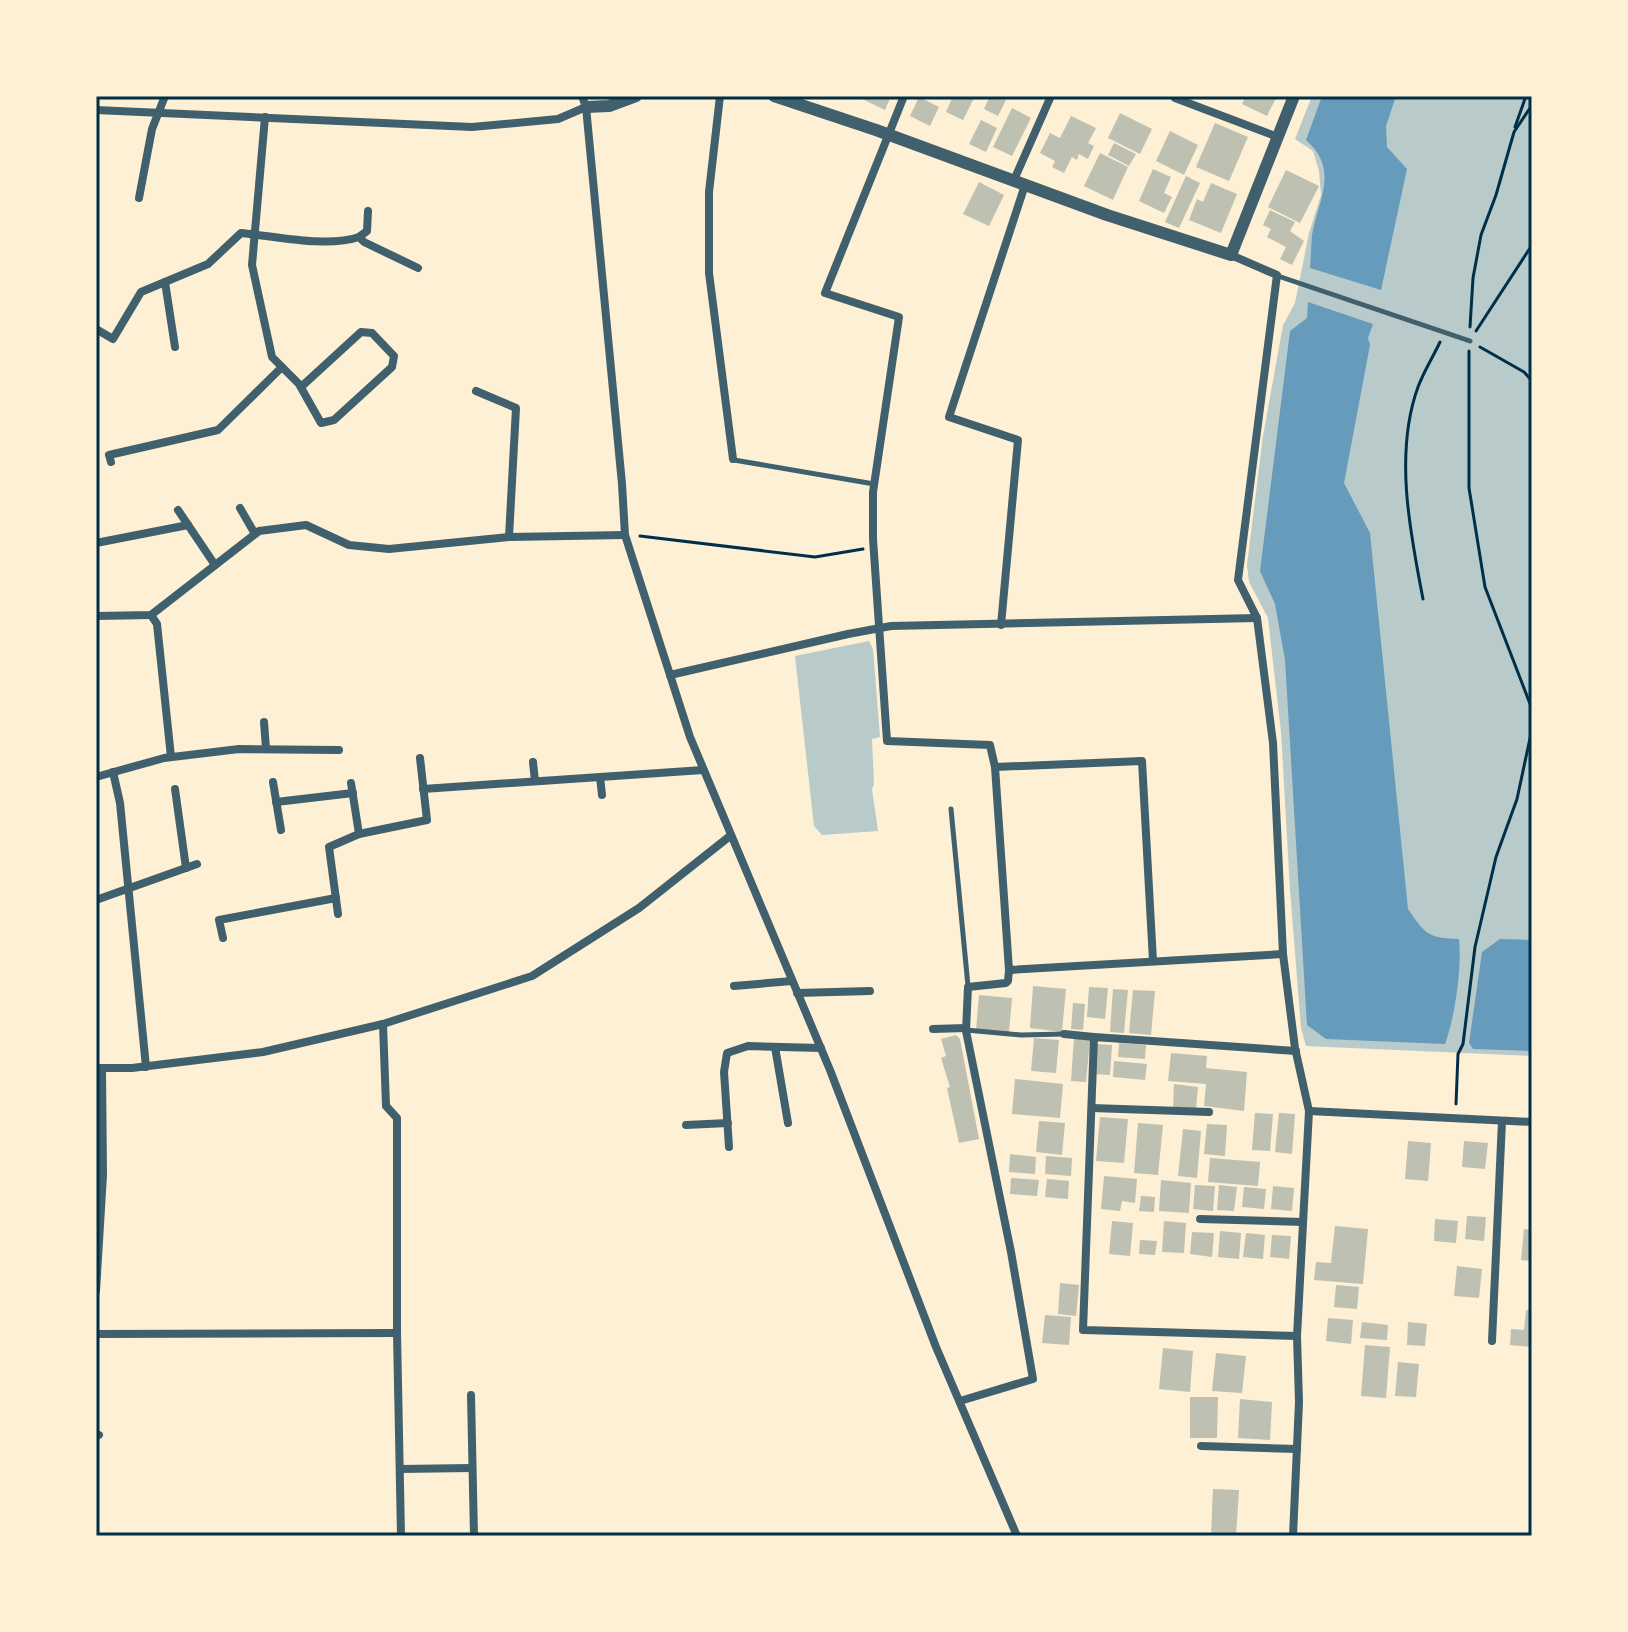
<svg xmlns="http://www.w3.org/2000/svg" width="1628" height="1632" font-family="Manrope,sans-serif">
<rect width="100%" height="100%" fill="#fdf0d5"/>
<!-- green -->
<g fill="#b9caca">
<path d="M1312,96h220v960l-226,-10 -5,-18 -11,-138 -9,-158 -13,-114 -19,-36 -2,-17 16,-129 20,-111 12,-22 14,-70 12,-38 -2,-24 -6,-20 -18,-12z"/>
<path d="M869,641l4,8 7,88 -8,2 2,45 -2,5 6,42 -56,4 -8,-9 -19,-170z"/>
</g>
<!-- water -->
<g fill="#669bbc">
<path d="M1322,96h74l-10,30 1,21 20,22 -26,121 -71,-22c1,-11 1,-22 2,-33 6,-35 28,-65 -6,-95z"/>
<path d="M1308,302l65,22 -5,14 2,7 -26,138 26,50 38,376c17,25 20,29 51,30 3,30 -4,77 -14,105l-119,-5 -19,-14 -22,-365 -10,-56 -15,-33 30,-240 17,-13z"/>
<path d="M1500,939l32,1v111l-59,-2 -4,-6 13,-91z"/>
</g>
<!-- building -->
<g fill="#bec0b2">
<path d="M856,96h35l-6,14z"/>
<path d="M953,96h22l-12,24 -17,-8z"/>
<path d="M990,96l16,4 -8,16 -14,-7z"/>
<path d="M1246,96h31l-10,20 -25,-12z"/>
<path d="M919,97l20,10 -9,19 -20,-10z"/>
<path d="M1012,108l19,10 -19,38 -19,-9z"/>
<path d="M1120,113l32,16 -12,25 -32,-16z"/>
<path d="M1071,116l25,12 -8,15 6,3 -6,13 -9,-5 -2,6 -5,-3 -8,16 -12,-6 3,-6 -15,-8 10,-20 10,5z"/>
<path d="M981,120l16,8 -11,24 -17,-8z"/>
<path d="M1215,123l33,14 -19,44 -33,-14z"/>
<path d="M1170,131l28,14 -14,30 -28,-14z"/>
<path d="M1114,143l22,11 -7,12 -21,-11z"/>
<path d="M1100,153l28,14 -15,33 -29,-14z"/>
<path d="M1153,169l18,8 -7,16 8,4 -8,16 -25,-12z"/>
<path d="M1286,170l33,16 -19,37 -32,-16z"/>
<path d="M1186,176l14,7 -21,45 -14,-6z"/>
<path d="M979,182l25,13 -15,31 -26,-12z"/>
<path d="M1211,183l26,11 -16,39 -32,-13 8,-21 6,3z"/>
<path d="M1270,210l25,12 -5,9 14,10 -12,24 -12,-6 6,-12 -19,-10 4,-8 -8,-4z"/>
<path d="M1033,986l33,3 -4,43 -32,-4z"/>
<path d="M1089,987l19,1 -3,31 -18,-2z"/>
<path d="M1113,989l15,1 -4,43 -14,-1z"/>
<path d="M1133,990l22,1 -4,44 -22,-2z"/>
<path d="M979,995l33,3 -3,34 -33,-2z"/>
<path d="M1073,1003l12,1 -2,26 -12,-1z"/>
<path d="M956,1035l4,4 19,100 -20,4 -12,-55 3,-1 -9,-29 5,-2 -5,-17z"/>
<path d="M1034,1038l25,2 -3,33 -25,-2z"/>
<path d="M1074,1038l16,1 -4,43 -15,-1z"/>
<path d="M1119,1043l27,2 -1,14 -27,-2z"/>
<path d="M1096,1044l16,1 -2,30 -17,-1z"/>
<path d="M1171,1053l36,3 -1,12 41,4 -3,39 -40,-5 2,-22 -38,-3z"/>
<path d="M1114,1061l33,3 -2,16 -32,-3z"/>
<path d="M1015,1079l48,5 -3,34 -48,-4z"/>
<path d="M1174,1084l24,3 -2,22 -23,-1z"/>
<path d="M1255,1113l18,1 -3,37 -18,-1z"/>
<path d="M1279,1113l16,1 -3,40 -17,-2z"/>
<path d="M1100,1117l28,2 -4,44 -28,-2z"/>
<path d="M1039,1121l26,2 -3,32 -26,-3z"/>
<path d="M1138,1123l25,2 -5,50 -24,-2z"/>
<path d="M1207,1124l20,1 -2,31 -21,-2z"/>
<path d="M1183,1129l18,2 -4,47 -19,-2z"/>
<path d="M1408,1141l23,2 -3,38 -23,-2z"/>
<path d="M1464,1141l24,2 -3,26 -23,-2z"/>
<path d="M1010,1154l26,3 -1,17 -26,-2z"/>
<path d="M1046,1156l26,2 -1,18 -26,-2z"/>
<path d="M1210,1158l50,4 -2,24 -50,-4z"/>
<path d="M1104,1176l33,3 -2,24 -13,-2 -2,10 -19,-2z"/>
<path d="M1011,1178l28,2 -2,16 -27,-2z"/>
<path d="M1047,1179l22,2 -1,18 -23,-2z"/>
<path d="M1161,1180l30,3 -2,30 -30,-2z"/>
<path d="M1195,1185l20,1 -2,25 -20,-2z"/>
<path d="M1219,1185l18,2 -3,24 -17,-1z"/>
<path d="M1273,1186l21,2 -2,23 -21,-2z"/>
<path d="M1244,1187l22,2 -2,20 -22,-2z"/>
<path d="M1141,1196l14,1 -1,15 -15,-1z"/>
<path d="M1467,1216l19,1 -2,24 -19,-2z"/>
<path d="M1435,1219l23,2 -2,22 -22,-2z"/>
<path d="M1112,1221l21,2 -3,33 -21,-2z"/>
<path d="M1164,1221l22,2 -2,30 -22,-1z"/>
<path d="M1335,1226l33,3 -5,55 -49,-4 2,-18 15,1z"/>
<path d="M1524,1229l8,1v31l-11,-1z"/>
<path d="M1220,1231l21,2 -2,26 -21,-2z"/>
<path d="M1192,1232l22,1 -2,24 -22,-3z"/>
<path d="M1246,1233l19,2 -2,24 -20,-2z"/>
<path d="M1272,1235l19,1 -2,23 -19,-2z"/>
<path d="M1140,1240l17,1 -2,14 -16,-1z"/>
<path d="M1457,1266l25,3 -3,29 -25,-2z"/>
<path d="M1060,1283l19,2 -3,31 -18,-2z"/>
<path d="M1336,1285l23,2 -2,22 -23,-2z"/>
<path d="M1526,1310l6,1 -1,36 -21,-2 1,-16 13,1z"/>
<path d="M1045,1315l26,2 -2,28 -27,-2z"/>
<path d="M1328,1318l25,2 -2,24 -25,-3z"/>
<path d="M1362,1322l26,3 -1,15 -27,-2z"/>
<path d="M1408,1322l19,2 -2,22 -18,-1z"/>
<path d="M1365,1345l25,2 -4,51 -25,-2z"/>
<path d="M1163,1348l30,3 -3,41 -31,-3z"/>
<path d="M1216,1353l30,3 -4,37 -30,-2z"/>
<path d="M1398,1362l21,2 -3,33 -21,-1z"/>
<path d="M1190,1397h28l-1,41h-27z"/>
<path d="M1240,1399l32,3 -2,38 -32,-2z"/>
<path d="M1213,1489l26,1 -3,46h-25z"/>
</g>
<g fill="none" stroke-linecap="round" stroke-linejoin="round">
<!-- path -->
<g stroke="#003049" stroke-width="3">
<path d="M1515,127l11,-31"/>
<path d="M1470,327l3,-49 8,-43 15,-40 18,-63 18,-27"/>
<path d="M1476,331l56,-86"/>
<path d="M1480,347l44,25 8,9"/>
<path d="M1469,351v137l16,99 47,122"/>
<path d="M640,536l175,21 48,-8"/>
<path d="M1423,599c-13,-67 -29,-146 -5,-212 6,-16 15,-30 22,-45"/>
<path d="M1456,1104l2,-50 5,-10 12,-97 21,-90 21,-58 15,-70"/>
</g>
<!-- service -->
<g stroke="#3f606c" stroke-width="5">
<path d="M1278,276l192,65"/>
<path d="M734,460l140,24"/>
<path d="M951,809l17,177"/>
<path d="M966,1030l55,5 43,-1"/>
</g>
<!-- minor -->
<g stroke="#3f606c" stroke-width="8">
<path d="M582,96l4,11 36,377 3,51 65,202 140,333 106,277 81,189"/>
<path d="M720,96l-11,96v81l24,186"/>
<path d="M904,96l-79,197 74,24 -26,175v47l14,202 103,4 5,22 147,-6 11,200"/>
<path d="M1175,98l103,39"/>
<path d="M96,110l376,17 86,-8 28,-12"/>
<path d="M265,117l-13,148 20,92 27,27 22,39 13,-3 58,-53 2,-11 -22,-23 -11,-1 -60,55"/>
<path d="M1014,180l37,-84"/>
<path d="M139,198l13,-69 13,-33"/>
<path d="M359,237l8,-6 1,-20"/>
<path d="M1231,255l46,20 -39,305 19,38 16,125 10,211 12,94 14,63 -12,225 2,66 -6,134"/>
<path d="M165,282l10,65"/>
<path d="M96,329l17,10 28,-47 67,-28 33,-31c35,3 85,15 118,4l5,5 54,26"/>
<path d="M476,391l40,17 -7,129"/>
<path d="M111,462l-2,-7 109,-25 64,-63"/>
<path d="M240,508l15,26"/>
<path d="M178,510l37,55"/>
<path d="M96,543l92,-18"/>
<path d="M151,615l6,9 14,133"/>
<path d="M96,616l55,-1 108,-84 47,-6 43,20 40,4 120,-12 116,-2"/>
<path d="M1001,625l17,-185 -69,-23 76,-232"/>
<path d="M670,675l178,-41 43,-8 366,-8"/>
<path d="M264,722l2,27"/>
<path d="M533,762l2,19"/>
<path d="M995,767l14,203 274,-16"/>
<path d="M113,772l7,31 26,264"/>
<path d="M96,777l68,-19 75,-9 100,1"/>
<path d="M600,777l2,18"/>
<path d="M273,782l8,48"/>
<path d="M351,783l8,51 68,-14 -7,-62"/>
<path d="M175,789l11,79"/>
<path d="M423,789l280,-19"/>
<path d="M276,802l77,-9"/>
<path d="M96,900l101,-36"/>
<path d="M338,914l-9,-67 30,-13"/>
<path d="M223,938l-4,-18 117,-22"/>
<path d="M734,986l58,-5"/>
<path d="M797,993l73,-2"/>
<path d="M383,1024l3,82 11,12v215l4,203"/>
<path d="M933,1029l33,-1"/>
<path d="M1064,1034l30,3"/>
<path d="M775,1047l13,76"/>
<path d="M1296,1051l-202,-14 -11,293 214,6"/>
<path d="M96,1068h36l131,-16 120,-28 149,-48 107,-68 91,-72"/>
<path d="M1092,1108l117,4"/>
<path d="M1309,1111l223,11"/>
<path d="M686,1125l42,-2"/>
<path d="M729,1147l-5,-75 3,-19 21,-7 73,2"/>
<path d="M1200,1219l103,3"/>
<path d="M96,1291l7,-116 -1,-107"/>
<path d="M96,1334l301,-1"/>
<path d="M1492,1341l10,-220"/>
<path d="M471,1395l3,141"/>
<path d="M960,1401l73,-22 -22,-127 -45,-221 2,-44 38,-4 2,-2 1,-11"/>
<path d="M96,1434l3,1"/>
<path d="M1201,1446l96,3"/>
<path d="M400,1469l72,-1"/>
</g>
<!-- tertiary -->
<g stroke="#3f606c" stroke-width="12">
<path d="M774,96l102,34 231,85 124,40 63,-159"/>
<path d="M586,107l23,-1 27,-10"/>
</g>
</g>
<!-- border -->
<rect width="1628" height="1632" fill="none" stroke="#fdf0d5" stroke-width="196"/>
<rect x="98" y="98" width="1432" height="1436" fill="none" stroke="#003049" stroke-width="3"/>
</svg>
